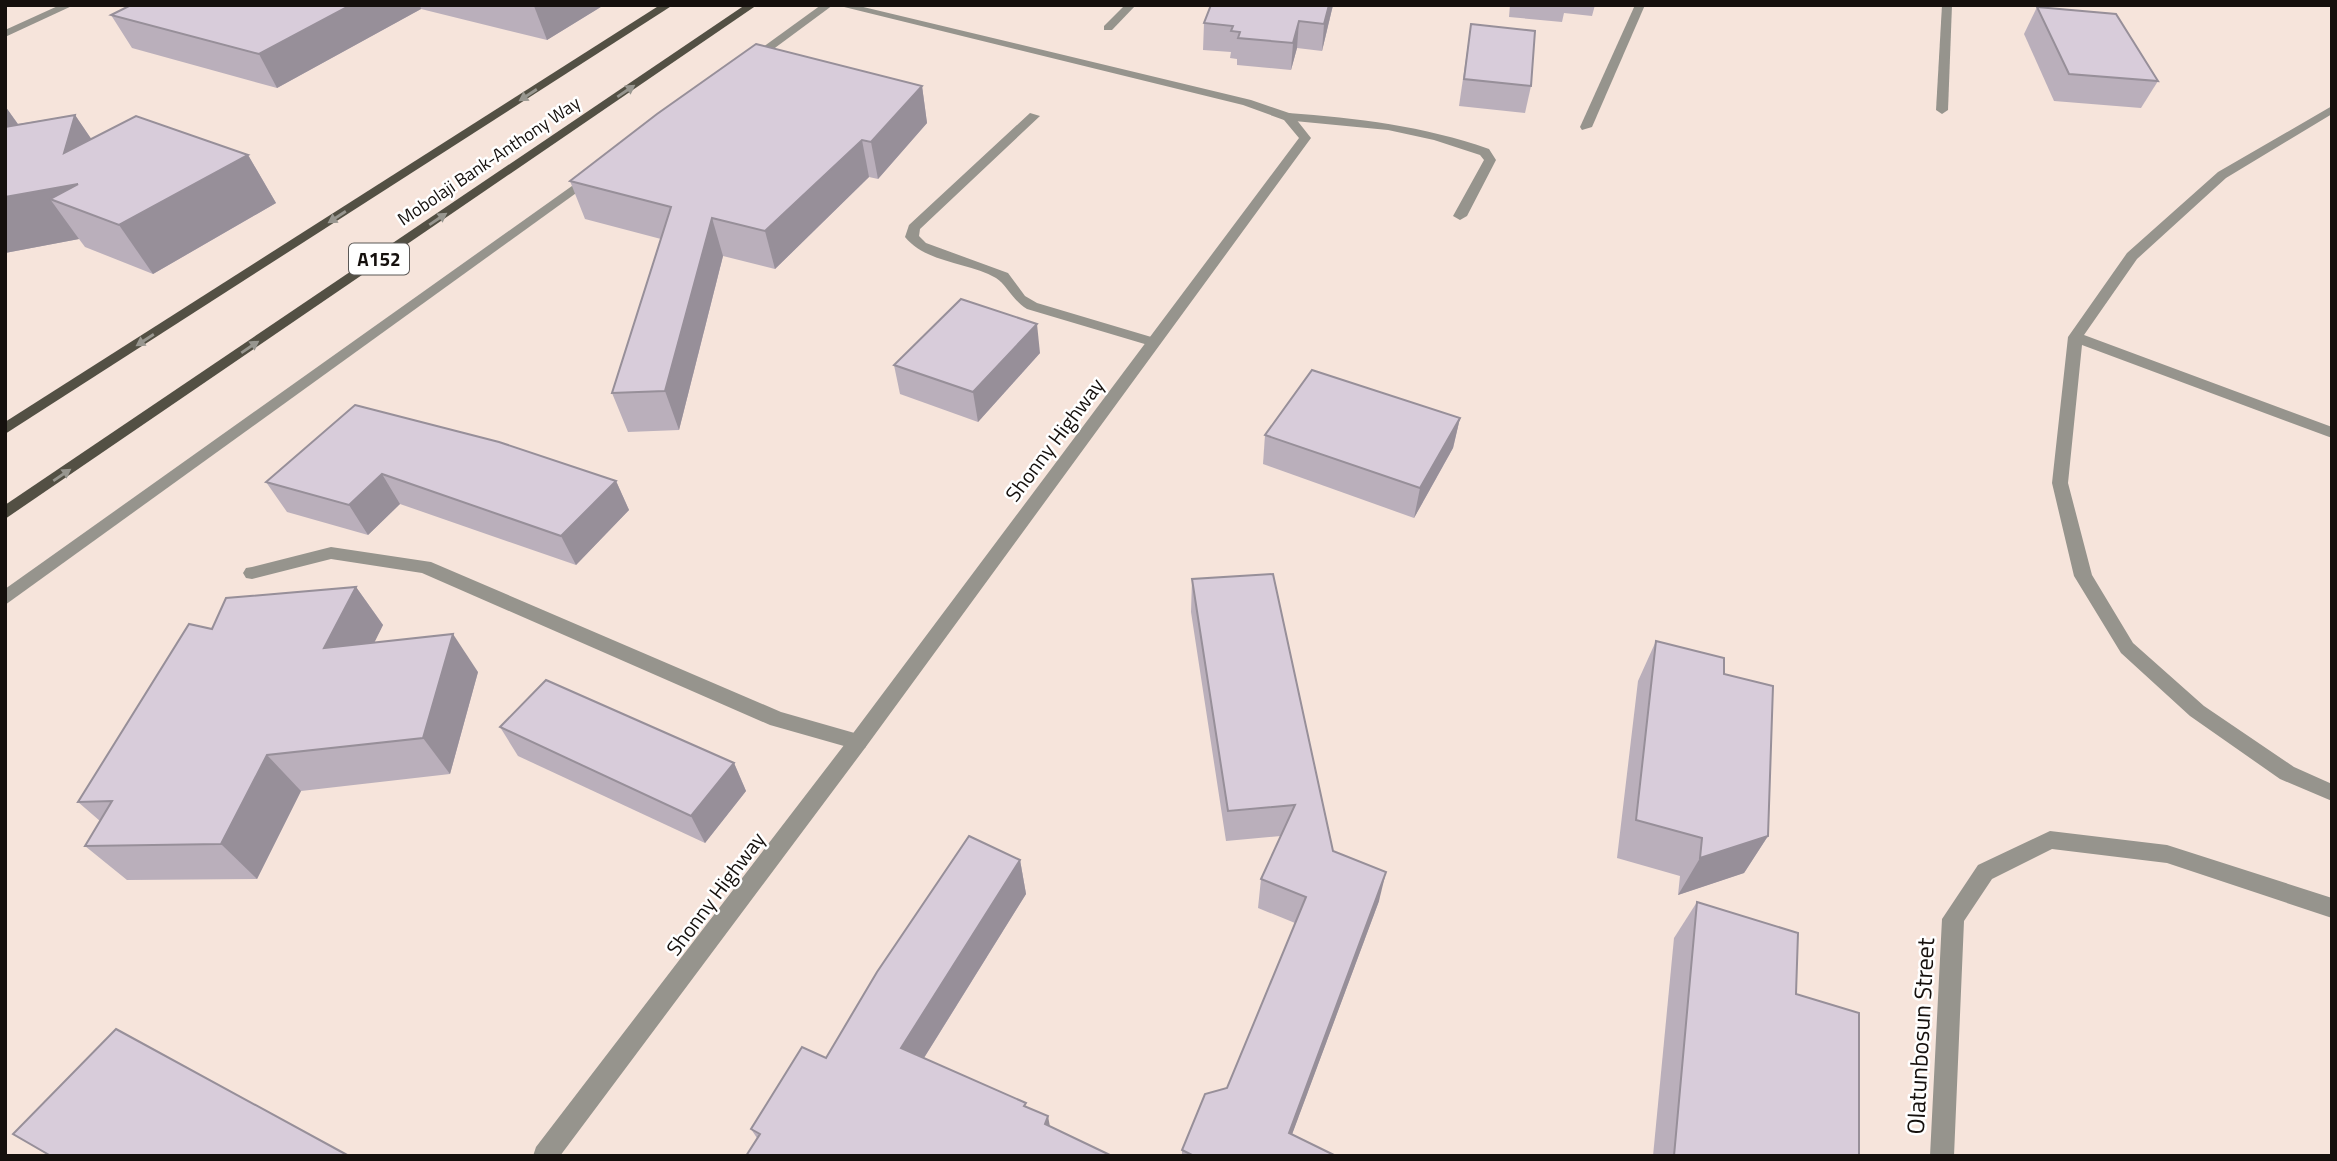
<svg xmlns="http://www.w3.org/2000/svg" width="2337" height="1161" font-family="'Titillium Web',sans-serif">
<rect width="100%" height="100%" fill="#f6e4db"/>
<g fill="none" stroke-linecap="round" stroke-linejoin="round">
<!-- service -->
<g fill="#96948d" fill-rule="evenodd">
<path d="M1030,113l10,3 -120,113 -1,7 7,7 82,30 17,23 12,7 121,36 2,3 -2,3h-10l-121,-36c-14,-8 -20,-24 -31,-31 -28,-16 -70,-15 -91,-41l4,-12z"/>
<path d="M1288,113c69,5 136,13 201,36l7,11 -29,56 -7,4 -7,-4 31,-56 -4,-5 -46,-15 -46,-10 -104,-10 -2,-3z"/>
<path d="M331,547l100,15 350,150 84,24 3,6 -3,6 -7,2 -88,-25 -348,-152 -91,-14 -79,20 -6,-1 -3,-5 3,-5 6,-1z"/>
</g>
<!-- minor -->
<g fill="#96948d" fill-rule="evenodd">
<path d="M60,5h14l-69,32v-7z"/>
<path d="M821,5h12l-77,57h-8v-4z"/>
<path d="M836,5h19l396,95 41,14 19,24 -446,610 -305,408h-27l3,-9 315,-411 448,-598 -15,-18 -41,-15z"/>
<path d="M1125,5h11l-24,25h-8v-4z"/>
<path d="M1635,5h10l-53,122 -10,3 -2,-3z"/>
<path d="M1942,5h10l-4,105 -6,4 -6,-4z"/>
<path d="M2332,106v8l-106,64 -89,81 -53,76 248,92v11l-250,-93 -14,138 24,92 41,68 71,63 90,61 38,17v17l-52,-22 -90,-63 -69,-63 -47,-77 -22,-93 16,-146 59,-84 91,-81z"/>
<path d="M593,171l4,1v6l-592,427v-16z"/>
<path d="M2050,831l117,14 165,53v20l-165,-55 -115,-14 -60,30 -28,42 -10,235h-24l12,-237 36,-54z"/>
</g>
<!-- primary -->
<g fill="#535044" fill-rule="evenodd">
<path d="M660,5h13l-668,429v-12z"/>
<path d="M745,5h12l-752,514v-14z"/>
</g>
</g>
<!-- wall -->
<g fill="#baafbb">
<path d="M131,5h473l-57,35 -126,-31 -144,79 -145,-40 -21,-33z"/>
<path d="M1211,5h122l-11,46 -25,-3 -6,22 -54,-5v-6l-7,-1 1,-6 -28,-2 1,-27z"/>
<path d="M1510,5h85l-3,11 -28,-3 -2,9 -53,-5z"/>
<path d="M2037,7l121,74 -17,27 -87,-7 -30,-67z"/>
<path d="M1471,24l60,62 -6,27 -66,-7z"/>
<path d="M922,86l5,37 -49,56 -9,-2 -94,92 -52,-13 -44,174 -51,2 -16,-39 49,-154 -76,-20 -15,-38z"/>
<path d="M5,106l13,18 57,-9 16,24 157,16 28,48 -123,71 -68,-27 -6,-8 -74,14z"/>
<path d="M1040,353l-62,69 -78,-28 -6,-29z"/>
<path d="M355,405l261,76 13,29 -53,55 -176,-61 -32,31 -81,-23 -21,-30z"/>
<path d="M1460,418l-7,30 -39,70 -151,-54 2,-29z"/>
<path d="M1192,579l141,272 46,50 -87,233 44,22h-154v-6l45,-62 68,-165 -37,-15 3,-29 20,-43 -55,5 -35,-229z"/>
<path d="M356,587l27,38 -9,17 104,30 -28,102 -149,17 -44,88 -130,1 -42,-34 15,-25 -22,-19 134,-173z"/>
<path d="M1656,641l68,33 44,162 -24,37 -66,22 2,-19 -63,-18 21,-177z"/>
<path d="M500,727l234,36 12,28 -41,52 -187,-87z"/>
<path d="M1020,860l6,34 -102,164 -167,80 -6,-9 75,-71z"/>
<path d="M1697,902l99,92 63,162h-206l21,-218z"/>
</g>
<!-- shaded-wall -->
<g fill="#978f99">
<path d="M351,5h69l1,4 -144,79 -18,-34z"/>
<path d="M536,5h68l-57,35 -13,-34z"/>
<path d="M1329,5h4l-11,46 2,-27z"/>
<path d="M1299,21l-2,27 -6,22 2,-27z"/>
<path d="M922,86l5,37 -49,56 -7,-37z"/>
<path d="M5,106l27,38 -27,13z"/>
<path d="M75,115l32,47 -43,-9z"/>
<path d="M862,140l7,37 -94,92 -10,-38z"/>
<path d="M248,155l28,48 -123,71 -34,-49z"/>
<path d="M78,184l-28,15 29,40 -74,14v-56z"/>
<path d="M712,218l11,38 -44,174 -14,-39z"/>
<path d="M1037,324l3,29 -62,69 -5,-30z"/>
<path d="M1460,418l-7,30 -39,70 6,-30z"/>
<path d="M382,474l18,30 -32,31 -19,-30z"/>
<path d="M616,481l13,29 -53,55 -15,-29z"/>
<path d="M356,587l27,38 -30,61 -29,-38z"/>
<path d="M453,634l25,38 -28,102 -27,-36z"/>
<path d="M267,755l34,36 -44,88 -36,-35z"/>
<path d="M734,763l12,28 -41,52 -14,-27z"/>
<path d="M1768,836l-24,37 -66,22 22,-37z"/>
<path d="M1020,860l6,34 -114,183 -11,-29z"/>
<path d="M1386,872l-7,29 -95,255 5,-23z"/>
<path d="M1048,1116l5,27 -8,-19z"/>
</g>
<!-- building -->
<g fill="#d8ccda" stroke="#978f99" stroke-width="2">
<path d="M131,5h220l-92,49 -148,-39z"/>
<path d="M1211,5h118l-5,19 -25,-3 -6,22 -55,-5 2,-6 -9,-1 2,-5 -29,-3z"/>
<path d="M2037,7l79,7 42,67 -89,-7z"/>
<path d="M1471,24l64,7 -4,55 -67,-7z"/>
<path d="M756,44l166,42 -51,56 -9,-2 -97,91 -53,-13 -47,173 -53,2 59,-186 -101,-26 87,-67z"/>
<path d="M75,115l-11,38 72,-37 112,39 -129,70 -69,-26 28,-15 -73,13v-70z"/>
<path d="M961,299l76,25 -64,68 -79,-27z"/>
<path d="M1312,370l148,48 -40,70 -155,-53z"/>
<path d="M355,405l144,37 117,39 -55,55 -179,-62 -33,31 -83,-23z"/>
<path d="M1273,574l60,277 53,21 -97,261 47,23h-142l-12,-6 23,-56 22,-6 79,-191 -45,-18 34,-74 -67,6 -36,-232z"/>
<path d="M356,587l-32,61 129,-14 -30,104 -156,17 -46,89 -136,2 27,-45 -34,1 111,-178 23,5 14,-31z"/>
<path d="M1656,641l68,17v16l49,12 -5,150 -68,22 2,-20 -66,-18z"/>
<path d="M546,680l188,83 -43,53 -191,-89z"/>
<path d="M969,836l51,24 -119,188 125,55 -2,3 24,10 -3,8 67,32h-366l14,-22 -9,-5 51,-82 24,11 51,-86z"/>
<path d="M1697,902l101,31 -2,61 63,19v143h-185z"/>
<path d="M116,1029l233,127h-298l-38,-22z"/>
</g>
<!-- one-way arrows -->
<defs><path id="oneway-solid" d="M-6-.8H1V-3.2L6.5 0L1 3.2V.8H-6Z" transform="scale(1.75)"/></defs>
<g fill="#98968f">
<use href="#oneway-solid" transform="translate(626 91) rotate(-34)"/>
<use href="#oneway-solid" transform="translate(528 95) rotate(147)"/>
<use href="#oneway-solid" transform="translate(337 217) rotate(147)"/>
<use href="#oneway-solid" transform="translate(438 219) rotate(-34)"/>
<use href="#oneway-solid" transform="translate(145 340) rotate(147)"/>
<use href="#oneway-solid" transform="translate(250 347) rotate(-34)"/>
<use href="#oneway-solid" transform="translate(62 475) rotate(-34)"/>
</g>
<g text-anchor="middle" stroke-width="5" stroke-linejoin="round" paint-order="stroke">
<!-- far-street labels -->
<g font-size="18" fill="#15100d" stroke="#fff">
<text transform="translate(489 161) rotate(-34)" y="6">Mobolaji Bank-Anthony Way</text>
</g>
<!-- shield labels -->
<rect fill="#fff" stroke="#5b5856" stroke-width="2" x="349" y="243.5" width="60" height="31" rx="5"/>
<g font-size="19" font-weight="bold" fill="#15100d">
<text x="379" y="266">A152</text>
</g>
<!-- street labels -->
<g font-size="21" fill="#15100d" stroke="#fff">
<text transform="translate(1055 440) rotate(-53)" y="7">Shonny Highway</text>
<text transform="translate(716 894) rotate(-53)" y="7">Shonny Highway</text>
</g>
<!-- near-street labels -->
<g font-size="24" fill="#15100d" stroke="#fff">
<text transform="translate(1921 1036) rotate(-87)" y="8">Olatunbosun Street</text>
</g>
</g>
<!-- border -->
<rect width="2337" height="1161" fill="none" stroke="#15100d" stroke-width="14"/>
</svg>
